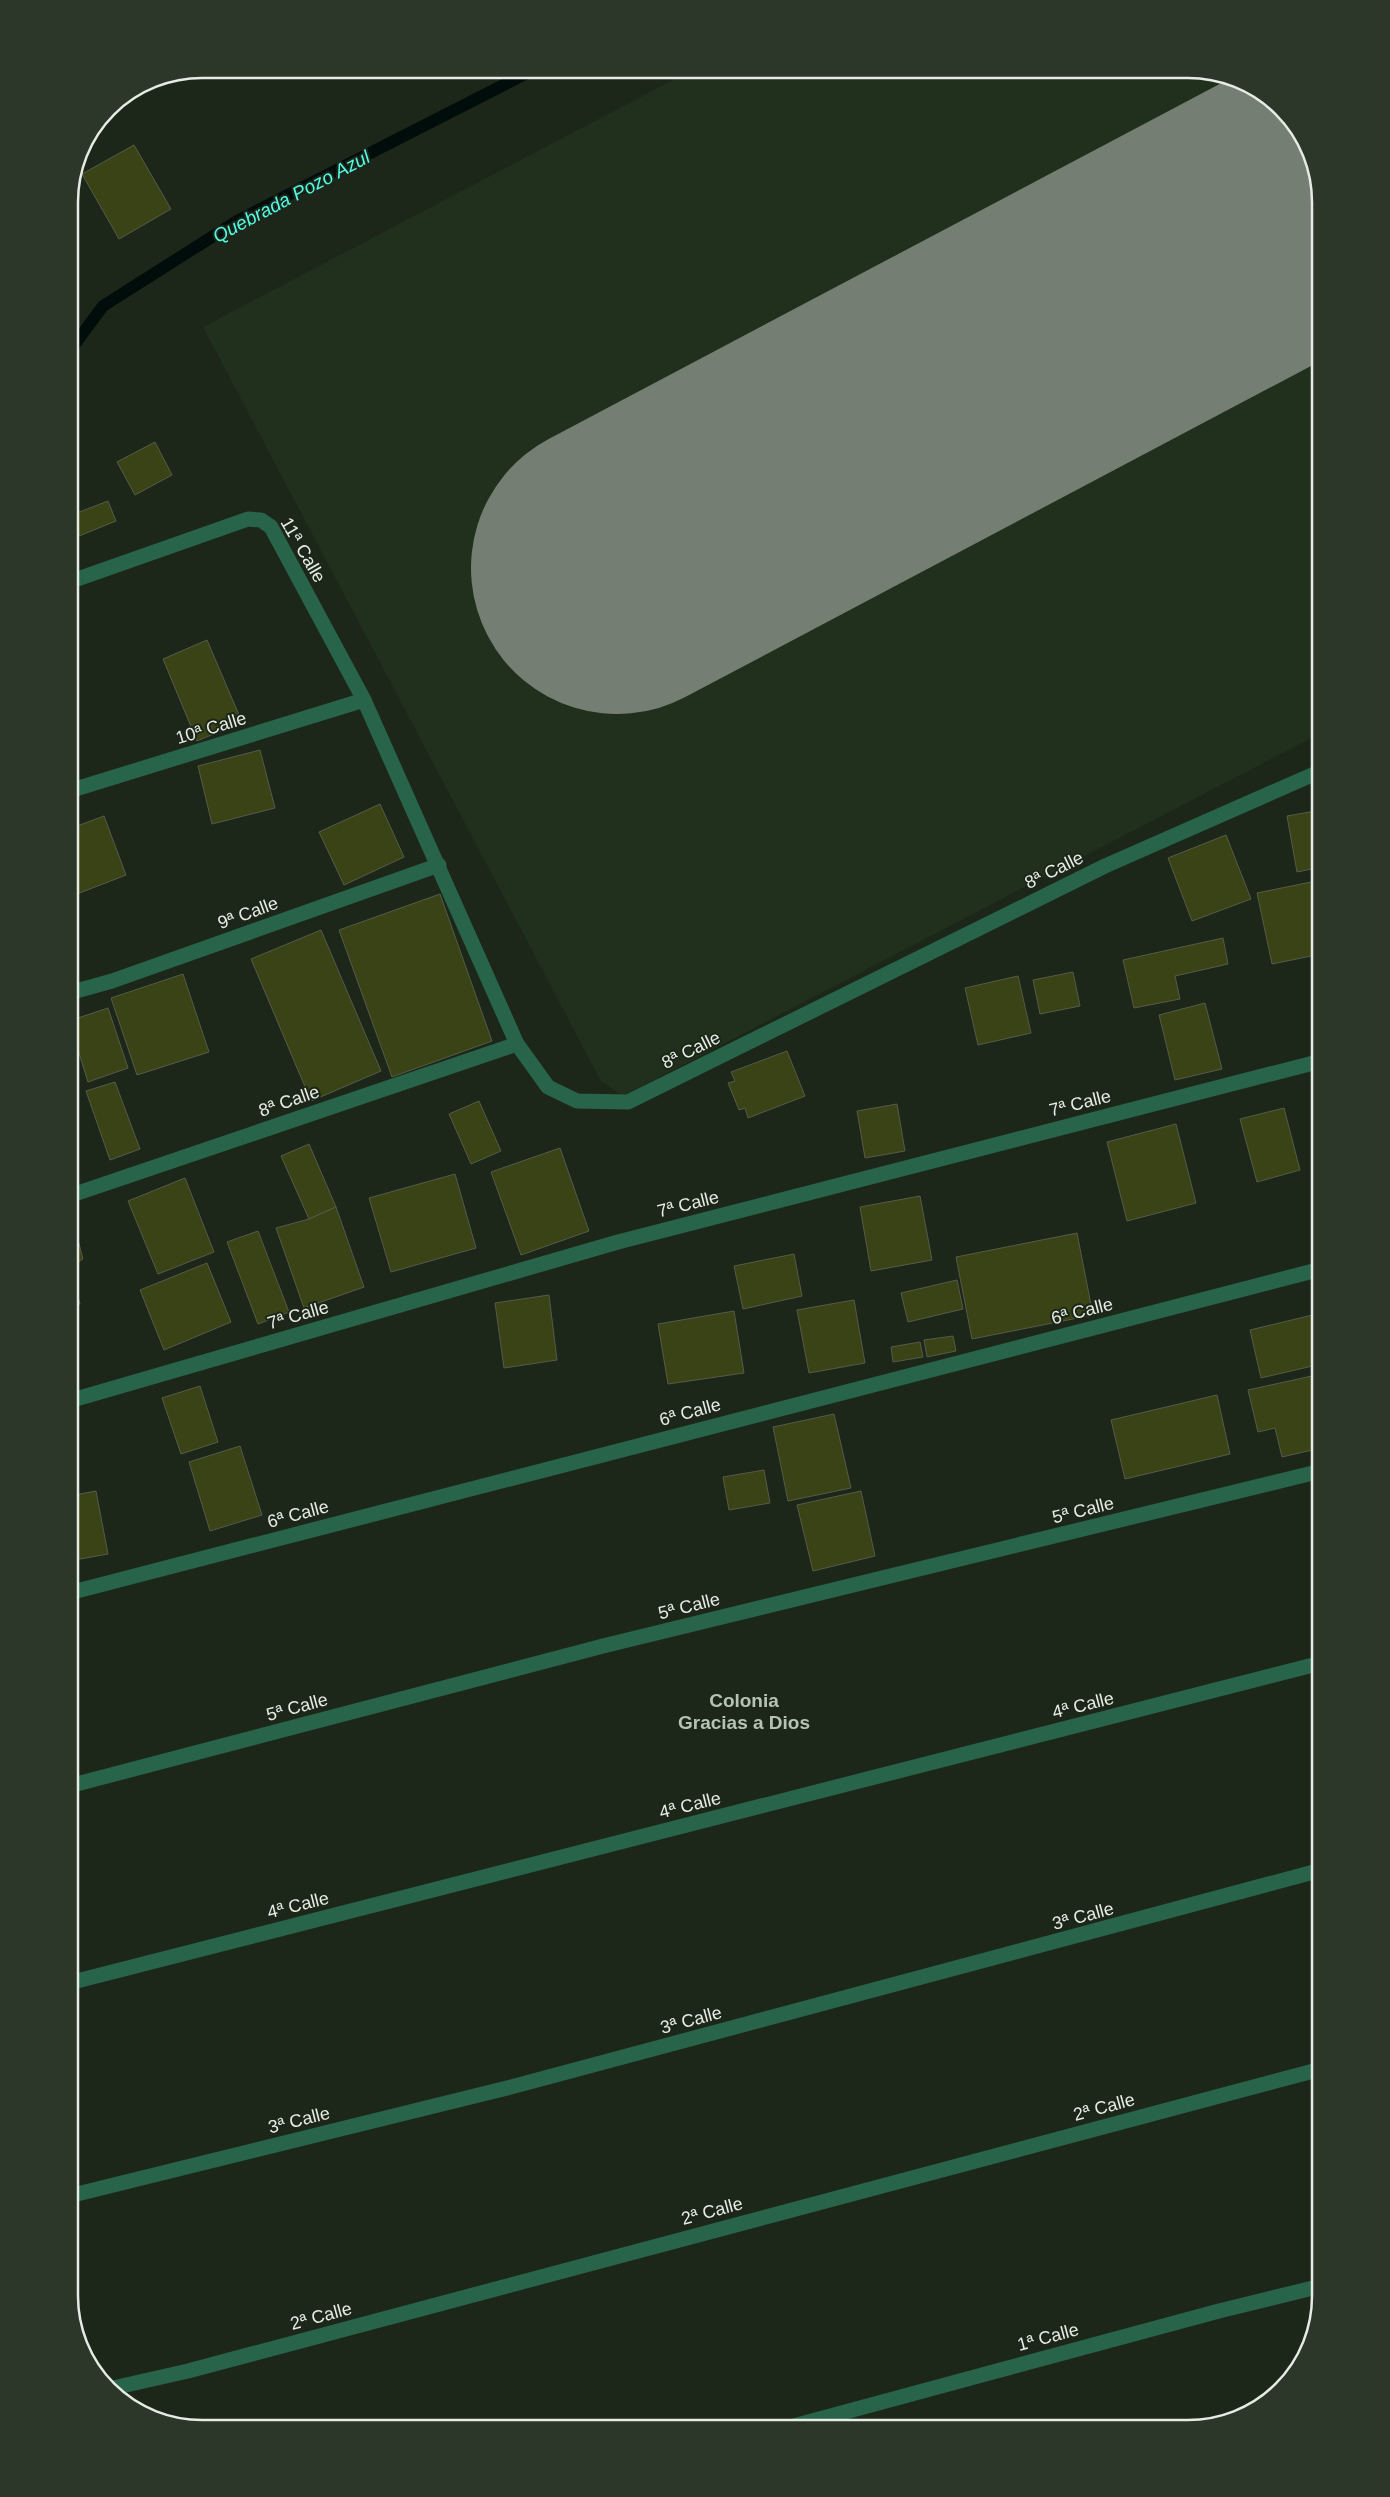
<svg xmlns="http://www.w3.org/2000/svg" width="1390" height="2497" font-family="Arial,sans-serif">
<rect width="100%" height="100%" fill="#1c271a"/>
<!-- built -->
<path fill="#21301d" d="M694,69h504l65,22 48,59 10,51v532l-698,363 -22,-15 -398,-754z"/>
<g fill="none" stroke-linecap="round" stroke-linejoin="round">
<!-- stream -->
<path stroke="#010d0b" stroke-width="12" d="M69,352l34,-46 134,-85 298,-152"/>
<!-- runway -->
<path stroke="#757e73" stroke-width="292" d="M617,568l703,-372"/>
</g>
<!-- building -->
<g fill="#3a4316" stroke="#565b49">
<path d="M134,145l37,64 -52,30 -37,-65z"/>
<path d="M155,442l17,33 -37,20 -18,-33z"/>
<path d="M108,501l8,20 -47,19v-24z"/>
<path d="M207,640l35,82 -45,19 -34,-82z"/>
<path d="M260,750l15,58 -63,16 -14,-58z"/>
<path d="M380,804l24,53 -60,28 -25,-53z"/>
<path d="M1321,810v57l-24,5 -10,-56z"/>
<path d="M104,816l22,59 -49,19 -8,-21v-44z"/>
<path d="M1226,835l25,64 -59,22 -24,-63z"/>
<path d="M1321,880v74l-49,10 -15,-71z"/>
<path d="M440,894l52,147 -100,36 -53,-147z"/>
<path d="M321,930l60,141 -70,30 -60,-142z"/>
<path d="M1223,938l5,26 -53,12 5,23 -46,9 -11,-48z"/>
<path d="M1073,972l7,34 -40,8 -7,-34z"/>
<path d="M183,974l26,78 -72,23 -26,-77z"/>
<path d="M1018,976l13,57 -53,12 -13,-57z"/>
<path d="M1205,1003l17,66 -47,11 -16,-65z"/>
<path d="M108,1008l20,60 -40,14 -19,-61z"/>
<path d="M787,1051l18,45 -57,22 -3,-10 -6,2 -11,-27 7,-2 -4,-9z"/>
<path d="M115,1082l25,67 -30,11 -24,-69z"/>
<path d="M479,1101l22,50 -30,13 -22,-50z"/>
<path d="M897,1104l8,47 -40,7 -8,-47z"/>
<path d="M1284,1108l16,62 -43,12 -17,-63z"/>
<path d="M1176,1124l20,79 -69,18 -20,-79z"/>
<path d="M309,1144l27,63 -27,12 -28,-63z"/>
<path d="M560,1148l29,83 -68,24 -30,-83z"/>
<path d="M455,1174l21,74 -85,24 -22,-74z"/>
<path d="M185,1178l29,74 -56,22 -30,-73z"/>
<path d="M920,1196l12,64 -61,11 -11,-64z"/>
<path d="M336,1207l28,80 -60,21 -28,-80 33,-9z"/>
<path d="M69,1217h3l11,42 -13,8 10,37 -11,3z"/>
<path d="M258,1231l31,81 -31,12 -31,-82z"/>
<path d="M1077,1233l16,82 -121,24 -16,-82z"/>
<path d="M794,1254l8,42 -59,13 -9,-43z"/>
<path d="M207,1263l24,59 -67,28 -24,-60z"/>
<path d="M957,1280l6,29 -55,13 -7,-29z"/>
<path d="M549,1295l8,65 -53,8 -9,-65z"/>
<path d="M854,1300l11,63 -56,10 -12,-63z"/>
<path d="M734,1311l10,62 -76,11 -10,-60z"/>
<path d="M1321,1313v51l-60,14 -11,-48z"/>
<path d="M953,1336l3,15 -29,6 -3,-17z"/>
<path d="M920,1342l3,15 -30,5 -2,-15z"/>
<path d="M1321,1374v74l-39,9 -7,-29 -17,4 -10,-42z"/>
<path d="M200,1386l18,56 -37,12 -19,-56z"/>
<path d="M1217,1395l13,59 -105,25 -14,-59z"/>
<path d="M834,1414l17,74 -63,13 -15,-74z"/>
<path d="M240,1446l22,69 -52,16 -21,-69z"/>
<path d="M764,1470l6,33 -41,7 -6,-33z"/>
<path d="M96,1491l12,63 -39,7v-65z"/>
<path d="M861,1491l14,65 -62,15 -16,-66z"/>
</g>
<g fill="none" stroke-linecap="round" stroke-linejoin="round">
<!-- street -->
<g stroke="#286449" stroke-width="15">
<path d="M69,582l179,-63 13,1 10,7 93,173 153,344 31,43 29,14 51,1 477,-236 216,-95"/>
<path d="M69,791l295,-91"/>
<path d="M69,993l43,-12 327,-116"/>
<path d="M69,1196l448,-152"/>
<path d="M69,1401l549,-159 703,-181"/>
<path d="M69,1593l1252,-324"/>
<path d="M69,1786l534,-140 718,-175"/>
<path d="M69,1983l1252,-320"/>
<path d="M69,2196l442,-109 810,-217"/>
<path d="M113,2388l75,-17 1133,-302"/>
<path d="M786,2428l433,-117 102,-25"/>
</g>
</g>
<g text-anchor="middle" stroke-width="4" stroke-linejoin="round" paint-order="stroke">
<!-- street labels -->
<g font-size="18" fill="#e5ece3" stroke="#1c271a">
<text transform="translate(303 550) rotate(60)" y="6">11ª Calle</text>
<text transform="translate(211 728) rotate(-17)" y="6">10ª Calle</text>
<text transform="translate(1054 870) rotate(-26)" y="6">8ª Calle</text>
<text transform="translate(248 913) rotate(-20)" y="6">9ª Calle</text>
<text transform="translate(691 1050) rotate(-26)" y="6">8ª Calle</text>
<text transform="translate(289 1101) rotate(-19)" y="6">8ª Calle</text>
<text transform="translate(1080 1103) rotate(-14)" y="6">7ª Calle</text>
<text transform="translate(688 1204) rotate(-14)" y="6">7ª Calle</text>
<text transform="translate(1082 1311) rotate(-14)" y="6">6ª Calle</text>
<text transform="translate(298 1315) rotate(-16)" y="6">7ª Calle</text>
<text transform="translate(690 1412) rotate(-15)" y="6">6ª Calle</text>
<text transform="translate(1083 1510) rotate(-14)" y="6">5ª Calle</text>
<text transform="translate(298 1514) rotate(-15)" y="6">6ª Calle</text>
<text transform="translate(689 1606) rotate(-14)" y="6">5ª Calle</text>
<text transform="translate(1083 1705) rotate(-14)" y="6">4ª Calle</text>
<text transform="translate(297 1707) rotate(-15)" y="6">5ª Calle</text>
<text transform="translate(690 1805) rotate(-14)" y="6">4ª Calle</text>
<text transform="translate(298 1905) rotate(-14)" y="6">4ª Calle</text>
<text transform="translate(1083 1916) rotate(-15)" y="6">3ª Calle</text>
<text transform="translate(691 2020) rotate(-15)" y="6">3ª Calle</text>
<text transform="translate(1104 2107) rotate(-15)" y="6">2ª Calle</text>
<text transform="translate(299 2120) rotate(-14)" y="6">3ª Calle</text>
<text transform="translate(712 2211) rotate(-15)" y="6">2ª Calle</text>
<text transform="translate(321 2316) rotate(-15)" y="6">2ª Calle</text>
<text transform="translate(1048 2337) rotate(-15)" y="6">1ª Calle</text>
</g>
<!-- water labels -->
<g font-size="19" font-style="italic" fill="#51fde6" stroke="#1c271a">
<text transform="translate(291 196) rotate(-28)" y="7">Quebrada Pozo Azul</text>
</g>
<!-- neighbourhood labels -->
<g font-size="19" font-weight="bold" fill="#b5c3b2" stroke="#1c271a">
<text x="744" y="1707">Colonia<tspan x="744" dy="22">Gracias a Dios</tspan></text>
</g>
</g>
<!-- crop -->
<path d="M0 0H1390V2497H0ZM202 78H1188A124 124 0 0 1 1312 202V2296A124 124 0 0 1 1188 2420H202A124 124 0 0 1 78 2296V202A124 124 0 0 1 202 78Z" fill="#2c372a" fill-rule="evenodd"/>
<path fill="none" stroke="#e5ece3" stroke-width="2.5" d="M202 78H1188A124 124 0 0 1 1312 202V2296A124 124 0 0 1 1188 2420H202A124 124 0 0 1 78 2296V202A124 124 0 0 1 202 78Z"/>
</svg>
